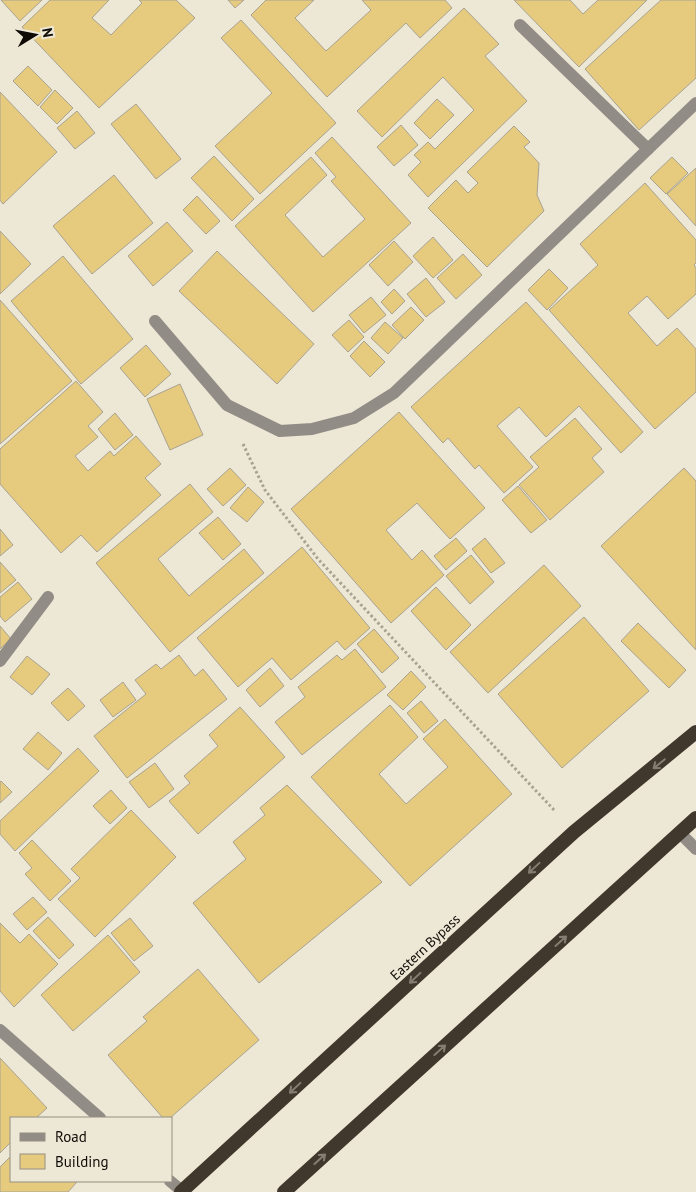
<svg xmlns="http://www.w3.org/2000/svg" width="696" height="1192" font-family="'PT Sans',sans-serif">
<rect width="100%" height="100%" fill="#ede7d5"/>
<!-- building -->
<g fill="#e6cb7f" stroke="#a8a291">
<path d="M1,0h41l-22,21z"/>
<path d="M50,0h59l-17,18 19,17 31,-32 -3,-3h37l19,18 -96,90 -77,-81z"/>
<path d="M228,0h16l-9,8z"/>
<path d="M266,0h48l-19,18 31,33 45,-41 -9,-10h83l7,8 -32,30 -14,-15 -79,74 -76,-82z"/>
<path d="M514,0h56l13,14 15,-14h49l-68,67z"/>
<path d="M661,0h35v78l-57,52 -54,-61z"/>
<path d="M464,8l35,36 -14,12 42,45 -99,96 -20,-22 13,-13 -7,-7 14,-13 7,7 39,-39 -31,-33 -61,60 -25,-26z"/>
<path d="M241,20l95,103 -76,71 -45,-48 57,-53 -51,-55z"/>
<path d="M28,66l24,24 -14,16 -25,-25z"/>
<path d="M55,90l18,18 -16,16 -17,-17z"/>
<path d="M0,92l57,60 -54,52 -3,-4z"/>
<path d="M437,99l17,16 -24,24 -16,-16z"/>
<path d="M136,104l45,55 -25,20 -45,-55z"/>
<path d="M77,111l18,22 -20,16 -18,-21z"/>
<path d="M401,125l17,20 -24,21 -17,-19z"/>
<path d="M514,126l16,16 -6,5 15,16 -2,32 7,16 -57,56 -59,-59 28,-28 12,13 10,-10 -11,-11z"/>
<path d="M332,137l79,86 -98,89 -78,-86 76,-69 16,18 -42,40 38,42 42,-38 -34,-38 5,-4 -21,-24z"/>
<path d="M214,156l40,43 -22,22 -41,-43z"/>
<path d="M672,157l16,16 -22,21 -16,-16z"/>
<path d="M696,168v58l-29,-32z"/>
<path d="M114,175l39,48 -61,51 -39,-48z"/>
<path d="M645,183l51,57v23l-2,2 2,3v26l-28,25 -21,-23 -19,17 29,33 20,-18 19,21v43l-41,37 -106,-119 49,-45 -18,-21z"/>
<path d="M197,196l23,25 -14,13 -23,-24z"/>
<path d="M167,222l26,29 -40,35 -25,-30z"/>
<path d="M0,231l31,33 -31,30z"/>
<path d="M433,237l20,23 -20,18 -20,-22z"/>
<path d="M394,241l19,21 -25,24 -19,-21z"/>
<path d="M217,251l97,93 -37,40 -98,-93z"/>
<path d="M463,254l19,21 -26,24 -19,-21z"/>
<path d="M63,256l70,83 -52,45 -70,-83z"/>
<path d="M549,269l19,19 -21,22 -19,-20z"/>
<path d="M426,278l19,24 -19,15 -19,-23z"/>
<path d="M394,289l11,12 -13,13 -11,-12z"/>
<path d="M371,297l15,18 -22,18 -15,-18z"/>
<path d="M0,300l72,81 -72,63z"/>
<path d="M526,302l117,130 -22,21 -42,-47 -33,31 -27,-30 -22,19 36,41 -29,26 -25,-28 -4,4 -27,-31 -5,5 -32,-36z"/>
<path d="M411,307l13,13 -19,19 -13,-14z"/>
<path d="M349,320l15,17 -16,15 -16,-17z"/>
<path d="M385,322l18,16 -15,16 -17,-16z"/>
<path d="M364,341l21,21 -15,15 -20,-21z"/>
<path d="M146,345l25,29 -26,23 -25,-29z"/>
<path d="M76,381l27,31 -15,14 10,11 -23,19 13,15 22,-20 4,5 22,-20 25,28 -16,14 16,17 -64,57 -16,-17 -20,18 -61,-69v-35z"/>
<path d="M180,384l23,51 -33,15 -23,-51z"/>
<path d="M399,412l86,96 -35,31 -33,-36 -31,27 26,30 10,-10 22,25 -53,48 -100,-114z"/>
<path d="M115,413l18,22 -18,15 -17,-21z"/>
<path d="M575,418l27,31 -10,9 12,14 -54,48 -31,-35 20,-18 -9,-10z"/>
<path d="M230,468l16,17 -23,21 -16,-17z"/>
<path d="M684,468l12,13v169l-95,-104z"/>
<path d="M190,484l23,28 -55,47 31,37 55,-47 20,24 -94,79 -74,-89z"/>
<path d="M518,486l29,34 -16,13 -29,-33z"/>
<path d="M248,487l16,15 -17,20 -17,-14z"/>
<path d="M218,517l23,27 -18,16 -24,-27z"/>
<path d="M0,529l13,16 -13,11z"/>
<path d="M456,538l11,13 -21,19 -12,-14z"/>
<path d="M485,538l20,25 -14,10 -19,-24z"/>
<path d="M302,547l68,81 -25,22 -8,-9 -46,39 -19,-22 -34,29 -41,-49z"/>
<path d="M471,555l23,27 -24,22 -24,-28z"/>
<path d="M0,562l16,18 -16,13z"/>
<path d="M544,565l37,41 -93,87 -38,-41z"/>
<path d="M18,582l14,17 -27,23 -5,-6v-19z"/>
<path d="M436,587l35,38 -25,25 -35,-39z"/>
<path d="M584,617l65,74 -87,77 -64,-74z"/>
<path d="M638,623l48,47 -17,18 -48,-47z"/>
<path d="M0,626l11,13 -11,10z"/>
<path d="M374,629l25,29 -17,15 -25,-29z"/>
<path d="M355,649l31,38 -84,68 -27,-33 30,-25 -7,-10 39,-32 5,5z"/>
<path d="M179,655l16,21 8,-7 24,30 -100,79 -33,-42 52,-42 -11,-14 21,-16 5,5z"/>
<path d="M27,656l23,18 -18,21 -22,-18z"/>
<path d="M270,668l14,18 -24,21 -14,-17z"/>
<path d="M411,671l15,16 -23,23 -16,-15z"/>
<path d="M123,682l13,18 -23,17 -13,-17z"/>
<path d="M68,688l17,18 -17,15 -17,-18z"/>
<path d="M421,701l17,20 -14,12 -17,-20z"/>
<path d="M390,705l28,32 -39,37 27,30 42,-37 -25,-28 22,-20 67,75 -102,92 -99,-109z"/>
<path d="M240,707l45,50 -87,77 -29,-33 21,-18 -6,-7 34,-30 -9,-11z"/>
<path d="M38,732l24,21 -14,17 -25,-21z"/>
<path d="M78,748l21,23 -84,80 -15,-17v-13z"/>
<path d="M155,763l19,26 -25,19 -20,-26z"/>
<path d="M1,781l11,11 -12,11v-21z"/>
<path d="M287,785l95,97 -123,101 -66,-80 53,-44 -13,-17 32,-27 -5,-7z"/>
<path d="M111,790l16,18 -17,16 -17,-18z"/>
<path d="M131,810l45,47 -81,80 -37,-38 22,-21 -9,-9z"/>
<path d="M32,840l39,41 -21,20 -25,-27 7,-6 -13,-15z"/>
<path d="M33,897l14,15 -20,18 -14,-16z"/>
<path d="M48,917l26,28 -15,14 -26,-28z"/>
<path d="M130,918l23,28 -19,15 -23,-28z"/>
<path d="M0,923l20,20 9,-9 29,30 -44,43 -14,-16z"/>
<path d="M108,935l32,37 -67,59 -32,-36z"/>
<path d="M198,969l61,71 -89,78h-7l-55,-63 39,-34 -4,-4z"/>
<path d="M0,1058l47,50 -11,10h-25v24l-11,11z"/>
<path d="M11,1156v25h66l-1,2 -8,9h-68v-25z"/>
</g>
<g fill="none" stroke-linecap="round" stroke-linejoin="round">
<!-- path -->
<path stroke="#a7a294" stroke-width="3" stroke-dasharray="2.5 2.5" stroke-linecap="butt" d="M243,444l22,46 53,69 237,252"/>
<!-- service -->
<path stroke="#918c86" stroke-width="12" d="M680,833l16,16"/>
<!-- minor -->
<g stroke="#918c86" stroke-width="12">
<path d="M520,25l128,124"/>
<path d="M155,321l72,84 53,26 32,-2 42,-11 40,-25 302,-290"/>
<path d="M0,661l48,-64"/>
<path d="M0,1030l100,88"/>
<path d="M170,1181l12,10"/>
</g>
<!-- trunk -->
<g stroke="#40382c" stroke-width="14">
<path d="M181,1192l393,-360 122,-100"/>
<path d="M284,1192l412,-374"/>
</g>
</g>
<!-- one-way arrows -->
<defs><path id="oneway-shaft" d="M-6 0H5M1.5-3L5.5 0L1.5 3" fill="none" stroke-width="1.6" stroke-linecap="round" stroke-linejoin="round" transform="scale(1.25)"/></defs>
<g stroke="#857e70">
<use href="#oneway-shaft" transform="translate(659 764) rotate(141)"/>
<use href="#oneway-shaft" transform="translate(534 868) rotate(137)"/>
<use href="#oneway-shaft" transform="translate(561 941) rotate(-42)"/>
<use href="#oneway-shaft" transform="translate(415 978) rotate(137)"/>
<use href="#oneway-shaft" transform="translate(440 1050) rotate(-42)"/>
<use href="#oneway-shaft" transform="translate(295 1088) rotate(137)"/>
<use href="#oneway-shaft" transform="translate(320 1159) rotate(-42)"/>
</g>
<g text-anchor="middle" stroke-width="4" stroke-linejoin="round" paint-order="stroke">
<!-- street labels -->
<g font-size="14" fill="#0e0b06" stroke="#ede7d5">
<text transform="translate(425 947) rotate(-43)" y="5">Eastern Bypass</text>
</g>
</g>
<!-- legend -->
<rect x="10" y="1117" width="162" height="65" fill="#ede7d5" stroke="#948f82"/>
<rect x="20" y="1133" width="25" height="8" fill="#918c86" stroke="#948f82"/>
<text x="55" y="1142" font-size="15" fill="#0e0b06">Road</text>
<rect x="20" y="1154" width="25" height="15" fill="#e6cb7f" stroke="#948f82"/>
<text x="55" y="1167" font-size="15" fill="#0e0b06">Building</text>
<!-- north arrow -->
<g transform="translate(35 35) rotate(80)" stroke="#ede7d5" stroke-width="4" paint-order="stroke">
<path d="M0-4L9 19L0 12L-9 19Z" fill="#0e0b06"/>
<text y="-8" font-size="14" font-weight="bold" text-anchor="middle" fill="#0e0b06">N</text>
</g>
</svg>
